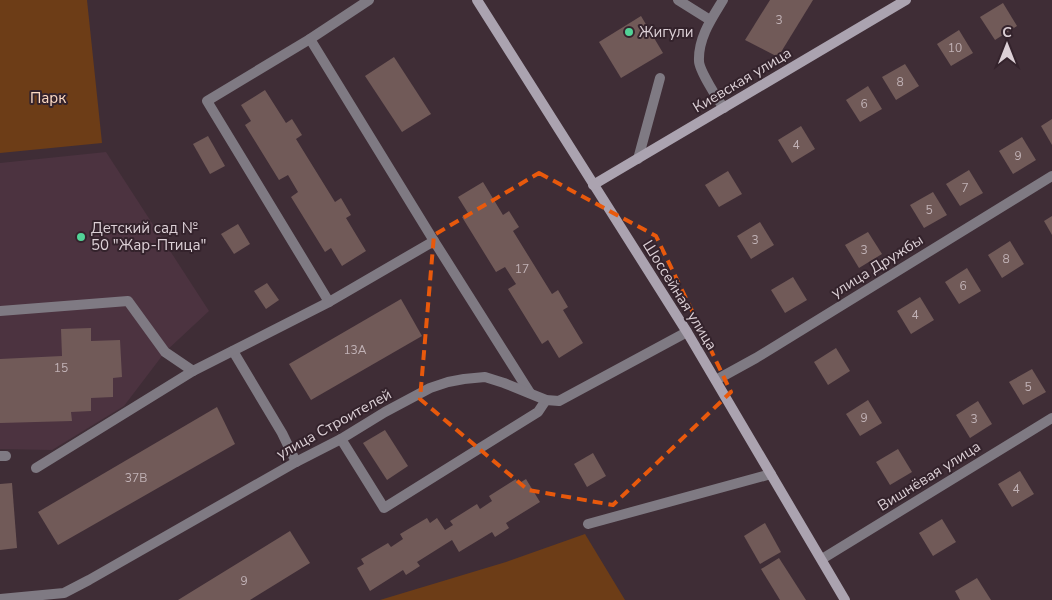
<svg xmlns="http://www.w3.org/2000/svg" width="1052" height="600" font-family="'Nunito Sans',sans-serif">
<rect width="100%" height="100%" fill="#3f2d36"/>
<!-- built -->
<path fill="#4c3340" d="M106,152l103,159 -44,41 -41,54 -72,44 -52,-1v-286z"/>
<!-- green -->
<g fill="#6d3d17">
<path d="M0,0h87l15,143 -102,10z"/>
<path d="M585,534l40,66h-245l126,-38z"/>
</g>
<!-- building -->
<g fill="#715a58">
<path d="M770,0h43l-35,57 -33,-17z"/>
<path d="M1003,3l14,23 -22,14 -15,-23z"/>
<path d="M641,16l22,37 -42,25 -22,-36z"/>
<path d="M959,30l14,23 -22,13 -14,-22z"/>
<path d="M394,57l37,57 -29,18 -37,-56z"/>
<path d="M905,64l14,22 -23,14 -14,-23z"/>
<path d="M868,86l14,23 -22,13 -14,-22z"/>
<path d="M265,90l21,33 6,-4 10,16 -6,4 39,63 6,-4 10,17 -5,3 20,33 -24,15 -11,-18 -6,4 -34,-55 7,-5 -10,-17 -9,5 -34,-55 6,-4 -10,-16z"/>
<path d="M1052,119v26l-11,-19z"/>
<path d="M801,126l14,23 -23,14 -14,-23z"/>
<path d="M208,136l17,30 -15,8 -17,-30z"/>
<path d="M1022,137l14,23 -23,14 -14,-23z"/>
<path d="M969,170l14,23 -23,13 -14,-22z"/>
<path d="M728,171l14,23 -23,13 -14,-22z"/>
<path d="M483,182l20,33 6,-4 10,16 -6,4 39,63 6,-4 10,17 -5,3 20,33 -24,15 -11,-18 -6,4 -34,-55 8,-5 -11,-17 -9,5 -34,-55 6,-4 -10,-16z"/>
<path d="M933,192l14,23 -23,13 -14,-23z"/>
<path d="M1052,216v19l-8,-14z"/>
<path d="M760,222l14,23 -23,14 -14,-23z"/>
<path d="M238,224l12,20 -16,10 -13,-20z"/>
<path d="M868,232l14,22 -23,14 -14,-23z"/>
<path d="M1010,241l14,23 -22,14 -14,-23z"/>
<path d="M967,268l14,23 -22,13 -14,-22z"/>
<path d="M793,277l14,23 -22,13 -14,-23z"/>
<path d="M267,283l12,17 -13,9 -12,-18z"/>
<path d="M920,297l14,23 -23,14 -14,-23z"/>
<path d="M401,299l21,37 -111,64 -22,-36z"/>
<path d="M91,328v13l29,-1 2,37 -9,1v19l-22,1v13l-20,1 1,9 -72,2v-64l62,-3 -1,-27z"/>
<path d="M836,348l14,23 -22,14 -14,-23z"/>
<path d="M1032,369l14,23 -23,13 -14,-23z"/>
<path d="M868,400l14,23 -22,13 -14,-22z"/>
<path d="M978,401l14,23 -22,14 -14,-23z"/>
<path d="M217,407l18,37 -177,101 -20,-33z"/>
<path d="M385,430l23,36 -21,14 -24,-37z"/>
<path d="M898,449l14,23 -22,13 -14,-23z"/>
<path d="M593,453l13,23 -19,11 -13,-23z"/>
<path d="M1020,471l14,23 -22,13 -14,-23z"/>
<path d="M516,479l2,5 8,-5 14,23 -34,21 3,5 -14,9 -3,-5 -33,20 -7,-12 -35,22 3,4 -14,9 -3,-5 -33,21 -13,-23 7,-4 -3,-5 27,-16 3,4 12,-8 -3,-5 27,-16 3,5 7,-5 8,12 8,-5 -3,-4 27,-17 3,5 12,-8 -3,-5z"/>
<path d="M12,483l5,65 -17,2v-66z"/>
<path d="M942,519l14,23 -23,14 -14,-23z"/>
<path d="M765,523l16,29 -21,12 -16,-28z"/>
<path d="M290,531l20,32 -60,37h-72z"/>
<path d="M779,558l27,42h-26l-19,-31z"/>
<path d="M977,578l14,22h-31l-5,-9z"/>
</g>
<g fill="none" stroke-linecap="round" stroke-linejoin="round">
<!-- service -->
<g stroke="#7f7a83" stroke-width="10">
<path d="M678,0l32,20"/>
<path d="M723,0c-11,18 -25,38 -24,61 0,9 19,39 25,47"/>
<path d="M310,39l124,202 96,152"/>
<path d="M638,159l22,-81"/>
<path d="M329,302l-122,-201 103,-62 59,-39"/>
<path d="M0,311l128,-10 37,51 28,19"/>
<path d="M233,351l49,82 14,29"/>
<path d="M341,439l43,69 154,-96 8,-12"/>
<path d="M0,456h6"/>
<path d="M36,468l157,-97 136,-69 105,-61"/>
<path d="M588,524l183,-50"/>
</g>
<!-- minor -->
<g stroke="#7f7a83" stroke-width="10">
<path d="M716,380l40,-22 296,-182"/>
<path d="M822,559l230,-141"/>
<path d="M0,599l64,-6 25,-13 207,-118 45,-23 44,-27 45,-24 18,-6 16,-3 21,-2 19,6 42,17 13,1 128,-69"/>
</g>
<!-- secondary -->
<g stroke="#aba3b0" stroke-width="10">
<path d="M477,0l210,332 158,268"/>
<path d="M593,185l313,-185"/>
</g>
</g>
<!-- marked area -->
<path fill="none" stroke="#e8590c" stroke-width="4" stroke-dasharray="10 6" stroke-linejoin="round" d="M539,173l117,63 75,156 -118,113 -85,-15 -108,-91 14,-164z"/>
<!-- markers -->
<g fill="#52d397" stroke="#34232c" stroke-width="2">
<circle cx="629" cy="32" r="5"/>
<circle cx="81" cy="237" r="5"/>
</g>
<g text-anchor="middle" stroke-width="4" stroke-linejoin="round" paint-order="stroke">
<!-- number labels -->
<g font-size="12" fill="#c1b2b6">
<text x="779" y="24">3</text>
<text x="955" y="52">10</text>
<text x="900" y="86">8</text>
<text x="864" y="108">6</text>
<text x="796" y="149">4</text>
<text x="1018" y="160">9</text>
<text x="965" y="192">7</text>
<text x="929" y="214">5</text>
<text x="755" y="244">3</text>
<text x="864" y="254">3</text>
<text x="1006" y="263">8</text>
<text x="522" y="273">17</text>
<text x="963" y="290">6</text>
<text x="915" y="319">4</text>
<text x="355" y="354">13А</text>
<text x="61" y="372">15</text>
<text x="1028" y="391">5</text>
<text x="864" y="422">9</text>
<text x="974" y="423">3</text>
<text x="136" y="482">37В</text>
<text x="1016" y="493">4</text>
<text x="244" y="585">9</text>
</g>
<!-- poi labels -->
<g font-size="15" fill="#dcd0d6" stroke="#34232c" text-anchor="start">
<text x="639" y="37">Жигули</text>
<text x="91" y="233">Детский сад №<tspan x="91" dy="17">50 "Жар-Птица"</tspan></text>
</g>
<!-- street labels -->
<g font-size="15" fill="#dcd0d6" stroke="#34232c">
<text transform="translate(742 80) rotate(-31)" y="5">Киевская улица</text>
<text transform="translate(877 266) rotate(-32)" y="5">улица Дружбы</text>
<text transform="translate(680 295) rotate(58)" y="5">Шоссейная улица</text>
<text transform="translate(334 424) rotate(-29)" y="5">улица Строителей</text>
<text transform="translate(929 476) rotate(-32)" y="5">Вишнёвая улица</text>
</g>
<!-- park labels -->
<g font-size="15" fill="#fcdac3" stroke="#34232c">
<text x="48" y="103">Парк</text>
</g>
</g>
<!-- north arrow -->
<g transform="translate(1007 45)" stroke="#34232c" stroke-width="4" paint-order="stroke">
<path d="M0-4L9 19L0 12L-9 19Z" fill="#dcd0d6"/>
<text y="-8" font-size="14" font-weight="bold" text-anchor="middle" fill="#dcd0d6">С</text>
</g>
</svg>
